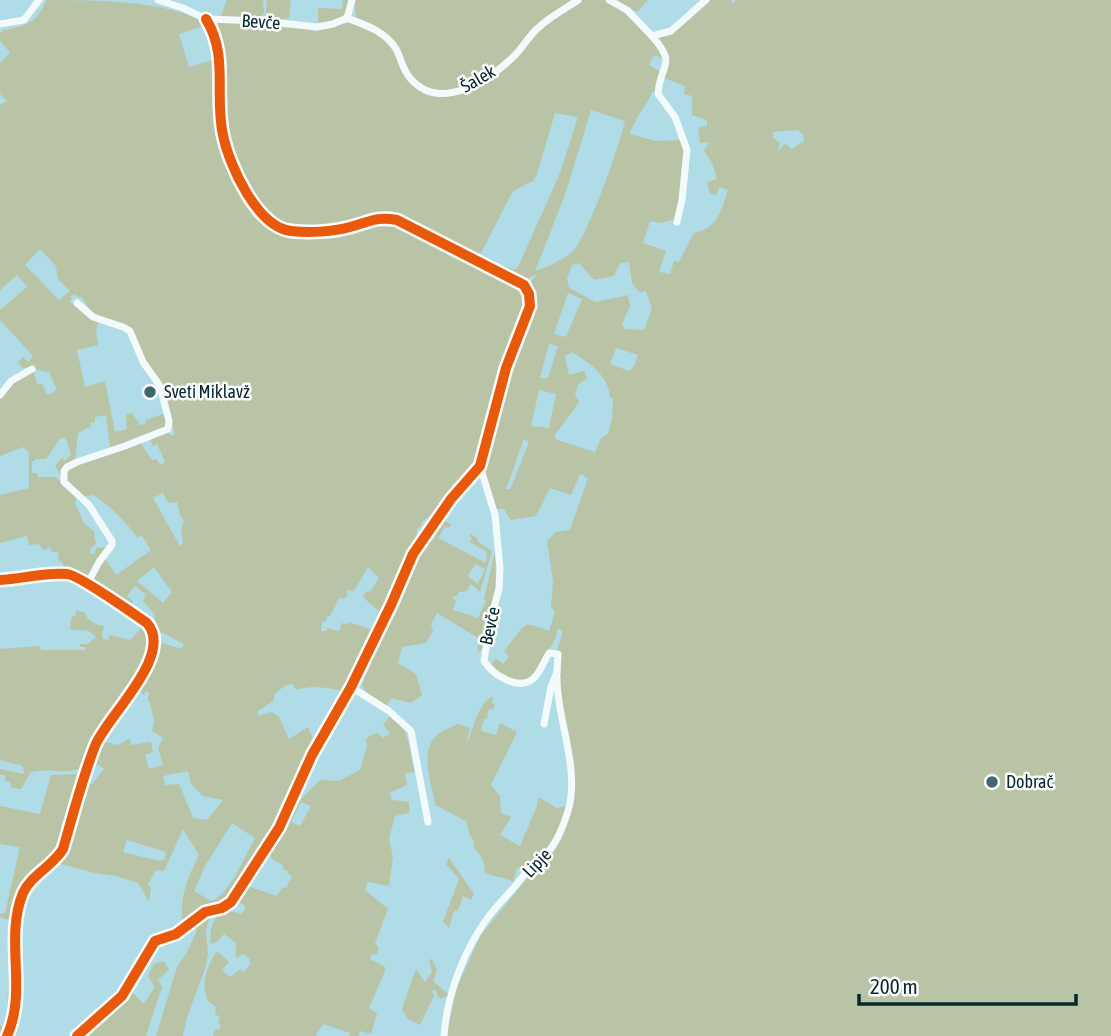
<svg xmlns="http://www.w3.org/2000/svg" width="1111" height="1036" font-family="'Asap Condensed',sans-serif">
<rect width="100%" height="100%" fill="#afdce6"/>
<!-- green -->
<g fill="#b9c3a6" fill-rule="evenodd">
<path d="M46,0c48,0 115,0 156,21 25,19 10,89 18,118 4,15 13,30 19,45 4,10 8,24 15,33 20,22 75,21 102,13 10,-3 18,-8 29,-11l127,62 14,15 1,13 -49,153 -8,6 -36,50 -5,-2 -8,7v4l-4,1 -1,13 -9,14 1,2 -13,25 -11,31 -8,-4 -13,-12 4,-6 3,1 9,-14 -11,-11 -13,22 -3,3 -2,-3 -4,3 2,3 -4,4 -5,-1 -9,18h-3l-2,6h-3l-1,9h5l1,-3 12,3 3,-8 5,1 1,-2 26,8 -30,61c-17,-3 -31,-7 -48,-1l-3,-6 -7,1 -12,9v6l-16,11v5l13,-4 8,5 10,22 19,-12 7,17 -36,82 -44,67 -16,13 -36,19c-4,-27 4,-47 16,-70l-16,-26 -19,42 -8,-1 -8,14 3,5 -2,12 -11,-18 -22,-7 -21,-3 -38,-10 4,-5 25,-77 6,3 12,-15 -6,-5 -5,6 -4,-1 13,-28 16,4 12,-7 1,7 20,-3 2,10 -8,3 4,14 14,-4 -5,-17 5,-10 -11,-7 2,-11 -4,-18 -2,-1 1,-9 -4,-1 -1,5 -4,-6 16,-49 25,8 3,-5 -27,-14 -3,-16 -11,-13 3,-6 -11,-9 -8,10 6,5 -5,8 -36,-28 12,-24 12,18 35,-25 -9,-14 -5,1c-9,-13 -31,-35 -44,-42l-10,2 -15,-12 -3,-13 5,-5 70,-25 12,18 4,-1 5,6 4,-3 -8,-18 -4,2 -4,-8 18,-6 5,4 3,-2 -9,-29 -23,-46 -10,-28 -41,-18 -10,-16h-4l-3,-3 -5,3 2,2 -2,3 28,20 -2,11 2,12 -21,5 8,37 20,-6 10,51 12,-3 -1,-14 6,-2 8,12 5,-1 1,-4 20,-7 2,7 -3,9 -55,20 -4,-34 -11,2v5l-4,1 -1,4 -12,6 -3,28 -14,15 -6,-10 7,-8 3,3 6,-7 -6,-17 -6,3 -13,19h-10l-4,3v11h5l1,4h18l21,20 -2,6 9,20 11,9 -1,1 2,10 -6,7 1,4 4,-1 1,-5 10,-1 -18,30 -23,-5 -3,-10 -3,-1 -1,-9h-6l-2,-4 -7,2 -4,-6 -10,1 -2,-9 -27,7v-48l29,-7v-36l-6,-5 -23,9v-68l10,-10 23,-7 4,13h5l5,11 10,-5 -8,-18c-10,0 -15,-6 -26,-4l-5,-6 5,-5 6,5 4,-6 -33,-36v-10l27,-23 -10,-12 -17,15v-185l7,-4 -7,-7v-31l10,-10 -10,-13v-7l3,-3c21,-3 35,-7 43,-30zM203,26l12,33 -26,8 -10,-33zM40,249l16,17 2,13 12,12 -11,9 -34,-35zM163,493l5,10 9,-1 3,13 4,5 -3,10 2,13 -3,3 -27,-48zM154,567l18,25 -9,11 -26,-22zM188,771l3,13 12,12 20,4 -16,20 -14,-2 -14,-34 -14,1 -2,-9zM232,823l23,15c-9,16 -27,59 -44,63l-17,-10 11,-25zM127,840l39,12 -1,7 -6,2 -36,-9z"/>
<path d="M227,0h36l1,12 -4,7 -39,-3z"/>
<path d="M267,0h24l-2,18 -11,2 -13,-2z"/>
<path d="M343,0h7l-5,17 -27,7v-16l24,1z"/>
<path d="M354,0h251c22,14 50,33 59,59l-10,-4 -5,10 12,7 -5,20h-4c-6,15 -17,25 -22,42l25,7 27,-1 3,10 -8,69 -18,4 -9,-2 -7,22 23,8 -7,21 11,2 4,-13 5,1 15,-29c24,-4 28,-25 34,-43l-8,-3 -4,8 -6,-2 -3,-11 9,-3c0,-11 -6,-20 -12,-28l5,-9 -9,1 -2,-16 9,-1v-6l-15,-5v-19l-8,-2 1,-8 -21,-8c5,-22 8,-21 -8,-39l53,-39h22l2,3 3,-3h375v1036h-665l10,-47 25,-54 49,-60 25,-25 7,-12 10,-30v-28l-14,-102 3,-18 -4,-10 6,-19 -5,-2c-4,14 -7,18 -15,30 -3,4 -5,10 -8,14 -12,16 -33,2 -45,-6l6,-9 7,6 6,-7 -5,-6c6,-6 16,-24 23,-26 6,-1 16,4 22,6l6,-19 -4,-6 2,-24 -6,-41 9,-9 14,-2 18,-52 -8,-4 -9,21 -21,-7 -14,28 -25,4 -7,-11h-9l-10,-30 -2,-17 15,-59 34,-105 -2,-15 8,-10 -12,7h-5l-136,-66 -16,2 -13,8 -12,3 -52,1 -21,-6 -10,-12 -31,-64 -7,-45 -1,-50 -8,-27 2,-2 73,4 26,5 37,-9 4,-5zM591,110l34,11c-6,25 -36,113 -52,130 -9,8 -27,17 -38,20l30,-76zM555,113l23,4 -18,56 -42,94 -3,3 -32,-11 -3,-2 1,-4 32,-62 20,-10 4,-7zM798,130l5,5 1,6 -12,8 -6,-5 -3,1 -5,7 2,-9 -7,-6v-5zM629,262l3,21 7,9 7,-1 6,18 -8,21 -19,-1 -3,-5 8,-18 -2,-11 -32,7 -27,-14 -2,-9 5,-14 7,-2 15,17 20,-4 6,-13zM568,293l14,6 -16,38 -12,-3zM549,344l9,2 -10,32h-8zM616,348l22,7 -4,11 -5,5 -19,-7zM572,352c17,11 37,23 38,46h3l-1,20 -4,16 -7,4 -6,14 -40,-13v-4l24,-33 -4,-7 3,-10 9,-7 -3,-7 -15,4 -4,-19zM539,390l17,4 -7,34 -18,-2zM524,439l5,3 -17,43 -2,4h-4z"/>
<path d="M613,0h35l-11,12z"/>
<path d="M445,520l6,5 -3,3 -3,-1 -7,11 48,25 1,-11 -17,-10 2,-4 -3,-2 2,-2 7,5v3l14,9 -12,41 -9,-8 -4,7 -8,1 -2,4 -4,1v3l4,-1 -4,11 25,8 8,-17 -2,-2 11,-47 1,32 -14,65 -4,3v-14l-41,-25 -6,12 2,6 -7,12 -24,4 -4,16 18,11 6,21 -11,8 -19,-5 -6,8 -19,-13 -5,-8 18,-44 17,-30 26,-62 10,-10zM475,564l10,5 -7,15 -10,-8z"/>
<path d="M76,611l8,1c5,10 10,12 20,14l-2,9 1,4 5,1 2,-5 21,5 11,-13h4l5,8 -6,31 -60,99c-15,12 -36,2 -54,7l-10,17 -9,-1 -2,-6 -5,-1v-5l-5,-2v-5l24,5 -1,-8 -23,-6v-111l40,-3 1,4h44v-3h-5v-3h7l9,-7 -7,-6 -19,-2 2,-13h3z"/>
<path d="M493,696l-1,7 3,1 -1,5 -6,1 -1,9h-3l-3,12 15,4 4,-12 17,9 -26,53 9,11 1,17 10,4 -11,18 20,11 17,-40 1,-9 19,11 11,-2c-10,26 -20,57 -51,62l-4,14c-9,-6 -19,-4 -28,-10 0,-10 -4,-17 -11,-24v-7l-4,-5 -4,-15 -31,-16c-3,-22 -17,-54 3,-71 5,-4 14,-7 20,-10l12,4 -4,17c8,-16 11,-41 27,-49z"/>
<path d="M390,715c23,18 17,32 25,57l-10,1 2,12 -18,8 3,7 17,2v11l-14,3 -6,23 4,18 -4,29 -21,-4 -3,8 23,19 -13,34 4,6 -2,5 -6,1 -1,4 15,8v4l-16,37 8,5 -6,21 -11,-3 -2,5h-9l1,-3 -27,-9 -8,12h-102l2,-7 4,1 2,-5 -3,-2 2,-6 -5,-3 1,-7c-20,-10 -10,-41 1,-56l12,11 -7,8 8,7 11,-8 3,3 7,-9 -2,-2 1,-2 -7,-5 -7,4v-15l-12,-9 -7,8 -6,2c-2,-15 1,-26 15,-34l16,4 4,-7 -8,-6 4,-3 -2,-2 10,-9 27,9 6,-9 3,1 6,-11 -5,-4 1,-2 -5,-2 1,-3 -13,-8 -3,-6 23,-42 29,-30 19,1 21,-11 7,-25 -2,-4 4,-5 8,-3 6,5 7,-5 -7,-8zM301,802l10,4 -11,20 -9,-4z"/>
<path d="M82,774l-23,77 -37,39 -10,118 -8,28h-4v-10h4l3,-14 4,-91 -11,-4v-3l5,-1 14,-62v-4l-19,-3v-38l40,8 11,-39z"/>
<path d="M449,858l25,36 -3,6 -8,-4 -5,15h-4l-5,17 -6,-6 16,-43 -13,-15z"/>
<path d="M210,914l-4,17 2,22 -2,13 -19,51 -4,19h-27l21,-69 10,-15 10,-22 -7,-5 9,-7z"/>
<path d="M432,959l5,11 -4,11 16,14 -9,4 -5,-9h-3l2,6 -14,29 -13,-7 -5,-9 14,-40 9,13 7,-10 -3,-12z"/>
<path d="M164,961l5,8 -11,11 4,7 -16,49h-66l49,-47 15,15 11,-17 -7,-11 6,-12z"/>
</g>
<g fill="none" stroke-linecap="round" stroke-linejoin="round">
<!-- minor -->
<g stroke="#f3fafb" stroke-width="7">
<path d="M158,0l25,8 23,11 55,2 56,6 16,-3 14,-6 5,-18"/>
<path d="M609,0l18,10 25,26 19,-5 35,-31"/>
<path d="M347,18c18,7 38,13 49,31 5,9 7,21 14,29 30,36 82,1 107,-25 7,-8 13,-18 21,-25 11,-11 27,-19 40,-28"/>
<path d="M0,24l24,-4 15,-20"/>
<path d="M652,36c26,30 8,27 6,58l17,23 12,33 -5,50 -5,22"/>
<path d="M77,303l16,14 30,10 7,4 13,31 17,24 9,35 -1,8 -43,17 -48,16 -10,5 -3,4v11l25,23 23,36v4l-13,17 -11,21"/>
<path d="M0,395l11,-14 21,-12"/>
<path d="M480,466l15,49 5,53 -1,21 -9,33 -6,39c9,14 35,31 50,17 7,-7 10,-17 15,-25l9,1 -1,18 -6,15 -7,37"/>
<path d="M0,580c22,-1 45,-8 67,-6 10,0 67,40 80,49 28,32 -40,93 -52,123 -13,33 -22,69 -32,103 -10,17 -32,26 -40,44 -19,46 5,97 -16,143"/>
<path d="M351,687l38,24 22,20 17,91"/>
<path d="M77,1036l45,-40 33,-55 21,-7 29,-22 17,-4 9,-6 48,-74 33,-73 39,-68 40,-82 22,-51 38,-55 29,-33 26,-98 24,-62 -1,-12 -5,-9 -127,-65c-20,-4 -28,2 -47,7 -17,5 -42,6 -59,4 -34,-4 -62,-66 -68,-96 -9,-40 6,-79 -17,-116"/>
<path d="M444,1036c3,-41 20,-87 45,-120 10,-13 24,-26 35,-41 4,-5 10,-9 16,-14 15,-14 22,-31 28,-50 13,-44 -13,-95 -11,-139"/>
</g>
<defs>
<g id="cycleway">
<path d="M0,580c22,-1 45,-8 67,-6 10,0 67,40 80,49 28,32 -40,93 -52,123 -13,33 -22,69 -32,103 -10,17 -32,26 -40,44 -19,46 5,97 -16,143"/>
<path d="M77,1036l45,-40 33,-55 21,-7 29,-22 17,-4 9,-6 48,-74 33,-73 39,-68 40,-82 22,-51 38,-55 29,-33 26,-98 24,-62 -1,-12 -5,-9 -127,-65c-20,-4 -28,2 -47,7 -17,5 -42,6 -59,4 -34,-4 -62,-66 -68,-96 -9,-40 6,-79 -17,-116"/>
</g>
</defs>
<!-- cycleway casing -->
<use href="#cycleway" stroke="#fcfcfc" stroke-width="15"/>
<!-- cycleway -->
<use href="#cycleway" stroke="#e8590c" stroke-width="10"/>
</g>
<!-- markers -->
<g fill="#40676f" stroke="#fcfcfc" stroke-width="2.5">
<circle cx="150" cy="392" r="7"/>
<circle cx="992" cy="782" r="7"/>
</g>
<g text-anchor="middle" stroke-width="5" stroke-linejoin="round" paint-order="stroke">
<!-- street labels -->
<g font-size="18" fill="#04282f" stroke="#fcfcfc">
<text transform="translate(261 22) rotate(4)" y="6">Bevče</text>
<text transform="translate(478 79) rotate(-30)" y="6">Šalek</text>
<text transform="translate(490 626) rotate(-78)" y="6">Bevče</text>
<text transform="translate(537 863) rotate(-46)" y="6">Lipje</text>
</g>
<!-- poi labels -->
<g font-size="18" fill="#04282f" stroke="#fcfcfc" text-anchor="start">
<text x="164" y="398">Sveti Miklavž</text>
<text x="1006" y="788">Dobrač</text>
</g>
</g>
<!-- scale -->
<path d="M859 994v10h217v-10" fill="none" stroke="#04282f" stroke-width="3.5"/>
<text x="870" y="994" font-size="21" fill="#04282f" stroke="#fcfcfc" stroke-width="5" paint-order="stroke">200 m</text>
</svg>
